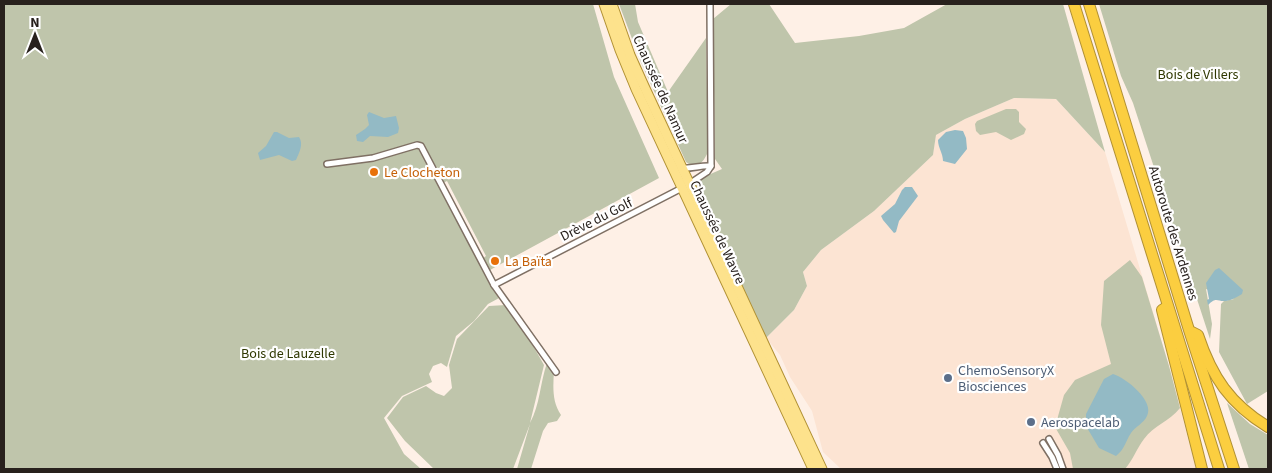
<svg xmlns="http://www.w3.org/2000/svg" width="1272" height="473" font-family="'Source Sans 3',sans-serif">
<rect width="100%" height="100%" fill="#fef0e6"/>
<!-- built -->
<path fill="#fce4d3" d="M1014,98l42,1 49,53 64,214 27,103h-355l-18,-17 -11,-41 -22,-34 -10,-22 -14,-17 28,-28 13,-24 -4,-14 18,-22 53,-39 59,-56 3,-20 29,-16z"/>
<!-- green -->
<g fill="#bfc5ab">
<path d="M4,4h589l21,73 45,101 -169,92 54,95 -14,58c10,-18 10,-40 17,-60l7,8c-1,16 -2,31 7,44l-4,6 -9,2 -5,8 -12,38h-14l13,-45 -17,45h-79l-29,-28 -18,-23 16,-21 23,-11 10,7 8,3 8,-8 -3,-23 8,-26 32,-33 17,-1 -24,-46 4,-3 -39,-75 -4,2 58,114 -13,7 -14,17 -18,15 -9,31 -6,-4 -8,3 -4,8 3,8 -30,14 -18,22 20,36 17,15h-417z"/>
<path d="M619,4h16l3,18 30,70 38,-54 2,114c-5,11 -11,18 -22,10l-46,-102z"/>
<path d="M731,4h38l26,39 64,-7 45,-8 43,-24h116l42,148 -49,-53 -42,-1 -49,21 -29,16 -3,20 -59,56 -53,39 -18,22 4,14 -13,24 -28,28 -70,-152 3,-7 23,-10 -7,-10 -2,-140z"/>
<path d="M1099,4h169v387l-21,13 -28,-52 2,-48 3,-3 10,-2 -28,-10 6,35 -2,15 -77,-236 -12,-27z"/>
<path d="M1006,109h10l3,3v10l7,7 -2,5 -13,6 -15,-8 -16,3 -4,-4 -1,-7 2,-3z"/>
<path d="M1130,260l12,17 27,89 11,42c-11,14 -26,17 -36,31 -7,9 -11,21 -19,30h-52l-3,-16 -15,-26 9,-32 11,-15 36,-16 -10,-39 3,-44z"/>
<path d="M1227,403l23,21 18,11v34h-19z"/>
</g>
<!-- water -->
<g fill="#93bac5">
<path d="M369,112l15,6 12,-2 3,12 -1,5 -10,4 -18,-1 -7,6 -6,-1 -1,-6 9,-6 4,-4 -2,-10z"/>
<path d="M955,130l8,1 3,7 1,11 -12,15 -12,-3c0,-8 -5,-13 -5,-21l8,-8z"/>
<path d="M274,132h3l12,6 10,-1c5,7 0,16 -3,23l-4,1 -13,-6 -19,5 -2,-7 8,-7z"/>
<path d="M905,187h7l6,9 -19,25 -3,11 -2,1 -11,-13 -2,-4 14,-12 7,-14z"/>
<path d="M1219,268l24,22 -1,4c-5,3 -10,6 -16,7 -9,1 -9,-5 -18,4l-1,-5 2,-1 -3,-16 9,-13z"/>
<path d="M1113,374c13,4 42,27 34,42 -3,7 -12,11 -16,17 -6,9 -6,16 -15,23l-17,-8 -13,-22v-12l18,-35z"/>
</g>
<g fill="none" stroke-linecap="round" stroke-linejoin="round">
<defs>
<g id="street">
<path d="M327,164l46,-6 44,-13 4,1 73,139 62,87"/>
<path d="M682,168c10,1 19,-3 29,-2"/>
<path d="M689,184l18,-12 4,-6 -1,-162"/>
<path d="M494,285l188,-97"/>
<path d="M1049,439l9,16 5,14"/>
<path d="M1043,443l9,14 5,12"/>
</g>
<g id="primary">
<path d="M604,4l16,46 16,39 177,380"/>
<path d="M612,4l18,51 14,31 178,383"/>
</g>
<g id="highway">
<path d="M1074,4l145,465"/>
<path d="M1089,4l100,326 45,139"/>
<path d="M1165,308l-3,2 40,159"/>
<path d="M1192,332l6,3c14,42 32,69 70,92"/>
</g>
</defs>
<!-- street casing -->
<use href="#street" stroke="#7f7064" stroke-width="8"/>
<!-- primary casing -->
<use href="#primary" stroke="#b19134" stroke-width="11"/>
<!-- highway casing -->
<use href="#highway" stroke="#b19134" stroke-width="12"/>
<!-- street -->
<use href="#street" stroke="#fff" stroke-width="5"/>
<!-- primary -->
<use href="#primary" stroke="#fde28c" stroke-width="9"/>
<!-- highway -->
<use href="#highway" stroke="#fbce40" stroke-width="10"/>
</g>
<!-- markers -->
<g fill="#e8710a" stroke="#fff" stroke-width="2">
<circle cx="374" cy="172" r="5"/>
<circle cx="495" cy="261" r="5"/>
</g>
<g fill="#5c6f8a" stroke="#fff" stroke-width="2">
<circle cx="948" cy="378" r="5"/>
<circle cx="1031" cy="422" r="5"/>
</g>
<g text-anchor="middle" stroke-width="4.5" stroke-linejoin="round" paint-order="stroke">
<!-- park labels -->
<g font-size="14" fill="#2f3801" stroke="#fff">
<text x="1198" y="79">Bois de Villers</text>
<text x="288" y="358">Bois de Lauzelle</text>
</g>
<!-- street labels -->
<g font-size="14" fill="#28211d" stroke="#fff">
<text transform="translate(661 89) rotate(66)" y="5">Chaussée de Namur</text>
<text transform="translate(596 219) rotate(-27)" y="5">Drève du Golf</text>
<text transform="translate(718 232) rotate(65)" y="5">Chaussée de Wavre</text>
<text transform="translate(1174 233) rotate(73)" y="5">Autoroute des Ardennes</text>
</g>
<!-- food labels -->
<g font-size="14" fill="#c56008" stroke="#fff" text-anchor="start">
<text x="384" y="177">Le Clocheton</text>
<text x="505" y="266">La Baïta</text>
</g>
<!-- service labels -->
<g font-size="14" fill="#4e5e75" stroke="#fff" text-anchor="start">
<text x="958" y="375">ChemoSensoryX<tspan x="958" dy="16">Biosciences</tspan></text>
<text x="1041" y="427">Aerospacelab</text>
</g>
</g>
<!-- border -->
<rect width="1272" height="473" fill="none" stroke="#28211d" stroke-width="10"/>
<!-- north arrow -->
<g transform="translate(35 35)" stroke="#ffffff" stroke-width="4" paint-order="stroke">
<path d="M0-4L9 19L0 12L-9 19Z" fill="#28211d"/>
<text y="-8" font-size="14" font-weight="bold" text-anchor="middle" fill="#28211d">N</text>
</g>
</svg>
